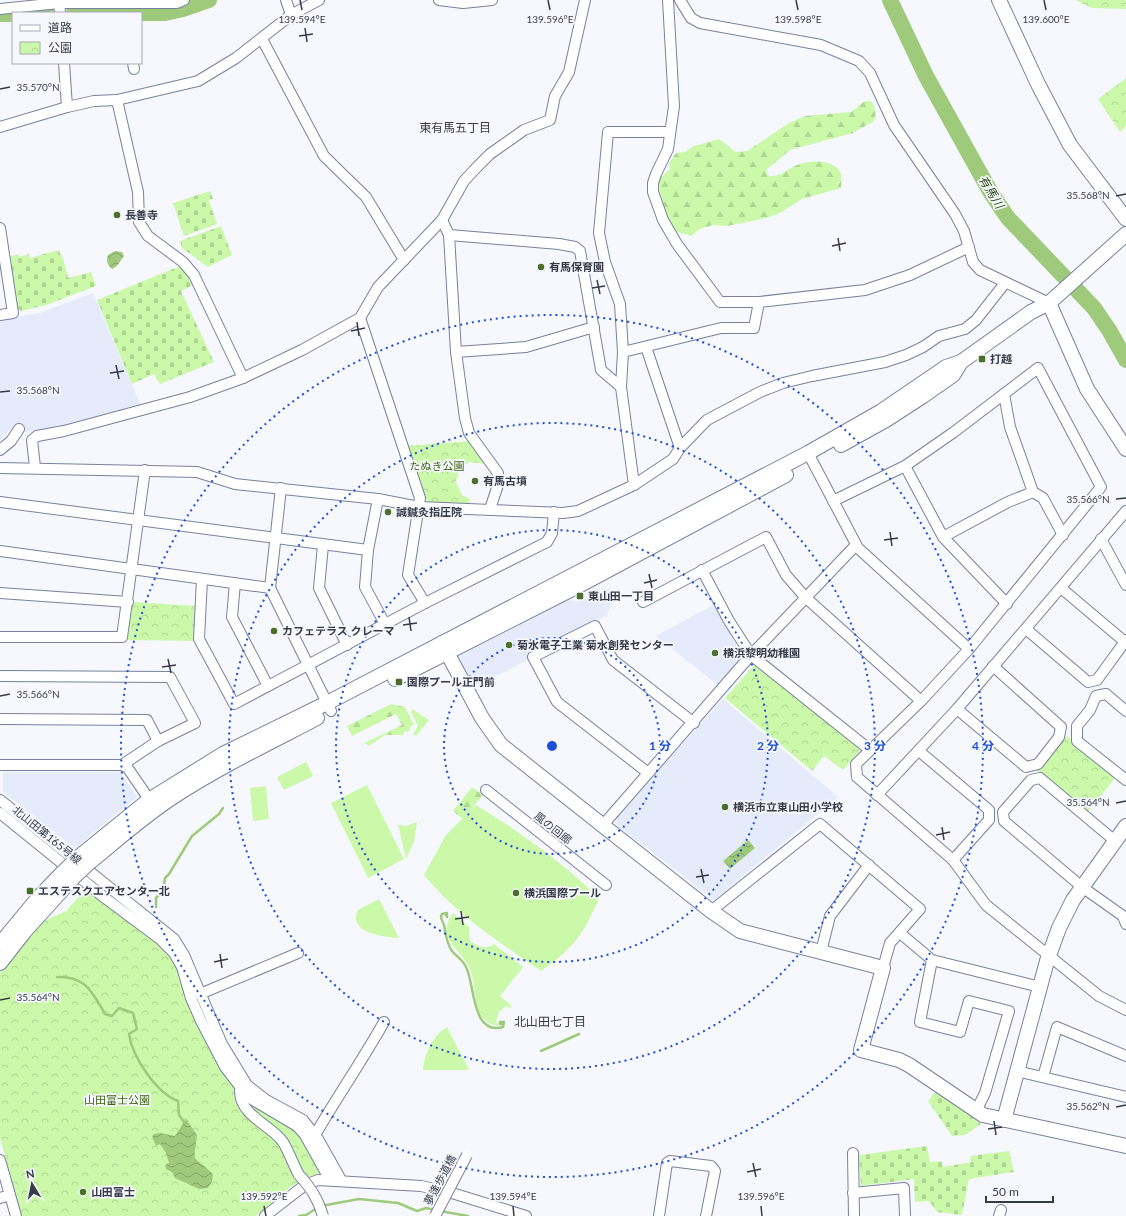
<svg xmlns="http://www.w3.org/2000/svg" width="1126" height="1216" font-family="Lato,'Noto Sans JP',sans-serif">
<defs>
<pattern id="forest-firs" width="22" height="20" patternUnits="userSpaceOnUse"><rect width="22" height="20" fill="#ccf8aa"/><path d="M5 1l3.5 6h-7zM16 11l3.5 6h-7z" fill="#b0d694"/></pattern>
<pattern id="cemetery-stones" width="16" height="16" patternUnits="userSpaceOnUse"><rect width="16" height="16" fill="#ccf8aa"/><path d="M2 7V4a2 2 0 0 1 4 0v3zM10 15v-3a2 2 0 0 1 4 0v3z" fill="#b0d694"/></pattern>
<pattern id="park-crowns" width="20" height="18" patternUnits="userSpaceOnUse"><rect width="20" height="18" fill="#ccf8aa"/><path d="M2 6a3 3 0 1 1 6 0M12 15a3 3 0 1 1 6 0" fill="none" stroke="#b0d694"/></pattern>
<pattern id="water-waves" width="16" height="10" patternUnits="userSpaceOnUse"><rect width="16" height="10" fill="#9fca7c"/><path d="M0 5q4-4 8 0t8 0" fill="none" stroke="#82a567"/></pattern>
</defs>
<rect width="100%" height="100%" fill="#f6f8fe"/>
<!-- built -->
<g fill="#e6ebfb">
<path d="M93,293l48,113 -68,19 -30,5 -17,2 -7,-3h-9l-10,12v-121l40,-7z"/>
<path d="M610,588l5,7 -8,20 -79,39 2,5 -56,28 -17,-33 106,-54 16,1z"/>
<path d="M715,604l22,43 8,8 -27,30 -62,-49z"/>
<path d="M723,699l115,98 -124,103 -97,-75 -1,-8z"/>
<path d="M3,772h117l17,25 -62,51 -72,-56z"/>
</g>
<!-- grass -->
<g fill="#ccf8aa">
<path d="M412,709l17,11 -13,16 -3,-2 5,-8 -7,-14z"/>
<path d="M306,762l7,14 -29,14 -7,-13z"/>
<path d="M367,785l37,74 -36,19 -37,-75z"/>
<path d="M266,786l3,33 -16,2 -3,-33z"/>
<path d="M476,805c44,27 86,57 123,93 -16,37 -25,50 -58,73 -41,-28 -85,-57 -117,-96l22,-40z"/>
<path d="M417,822l-3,20 -8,17 -8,-34 8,1z"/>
<path d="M379,899l20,39c-15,-1 -52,-5 -41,-28z"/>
<path d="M453,913l16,14 1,14c9,6 15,9 24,3l29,23 -23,29 12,10 -2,2 -4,-2 -7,6 -3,9 3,5c-30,-4 -20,-40 -30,-59 -10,-20 -34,-29 -16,-54z"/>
<path d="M447,1027l22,43h-46c1,-16 10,-35 24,-43z"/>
</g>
<!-- forest -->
<g fill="url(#forest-firs)">
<path d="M865,101h6c5,7 6,12 3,20l-21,12 -63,17 -24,20 3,6c13,1 17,-7 28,-11 11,-5 34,-6 42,5 4,4 2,13 2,18l-39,11 -22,14 -14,5 -38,8 -15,-1 -13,4 -9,7c-4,-2 -9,-2 -13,-4 -14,-7 -19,-38 -19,-53l11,-10 -1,-6 7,-10 9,-1 9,-6 25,-7 17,13 11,-1 42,-28 16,-7 46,-4z"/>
<path d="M391,704l14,3 9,18h-2l-4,7 -3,-1 -2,4h-18l-16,11 -5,-3 38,-18 -6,-11 -44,22 -5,-10z"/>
<path d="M472,787l11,8 -20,24 -10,-8z"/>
</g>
<!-- cemetery -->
<g fill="url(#cemetery-stones)">
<path d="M210,191l3,8 -4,1 8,24 -33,12 -11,-33z"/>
<path d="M221,226l11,29 -24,12 -26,-19 -2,-7z"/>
<path d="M58,250l5,8 5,20 23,-6 5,14 -50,19 -25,6 -3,-2 -10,-52 10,-3 1,3 10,-3 1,4z"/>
<path d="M180,266l15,18 -14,7 33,71 -54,22 -6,-10 -22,10 -35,-84z"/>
<path d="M936,1091l45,33 -16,11 -13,1 -24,-35z"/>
<path d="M927,1146l3,16 12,-1 1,6 28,-5 -1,-6 39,-5 5,21 -45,7 -7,36 -25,-3 -8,-11 -14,1 -1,-23 -53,7 -2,-31z"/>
</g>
<!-- park -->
<g fill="url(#park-crowns)">
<path d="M1076,0h50v9l-35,-1z"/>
<path d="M1126,78v48l-6,6 -22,-33z"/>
<path d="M470,441l16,23 -17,-2 -10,8 -3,12 6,13 8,4 -2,6 -39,-3 -5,-4 -18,-52z"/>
<path d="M132,602l66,4 -3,35 -68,-1z"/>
<path d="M755,664l107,84 -19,22 -19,-14 -12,15 -87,-73z"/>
<path d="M1067,736l49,41 -28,35 -52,-42z"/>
<path d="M91,883l95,80 13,43 42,76 57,40 33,47 -28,10 -13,8 -34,29h-234l-22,-78v-165l13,-20 26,-30 27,-12z"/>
</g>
<!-- water -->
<g fill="url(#water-waves)">
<path d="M115,251l7,1 2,4 -7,10 -5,3c-5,-4 -6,-9 -4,-14z"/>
<path d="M748,840l7,8 -25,21 -7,-8z"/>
<path d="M186,1119l11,16c-4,32 -5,18 16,39l-1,8 -4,6 -9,1 -24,-11 -3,-6 -6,-3 -1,-4 4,-2 -3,-10 -6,-9 -4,2 -4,-9 2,-3 6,-1 15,3z"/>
</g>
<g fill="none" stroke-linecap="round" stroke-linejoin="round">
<!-- stream -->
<g stroke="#9fca7c" stroke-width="2.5">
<path d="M156,907v-9l7,-7 2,-13 4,-4 23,-38 27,-22 4,-6"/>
<path d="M446,915l1,2v-4l-5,1 -1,2c0,4 2,6 3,9 2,10 2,17 8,26 4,5 11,9 14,16 9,16 5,69 37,60l1,-5h-4v2h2"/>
<path d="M57,977c29,-1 35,15 48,37l7,2 7,-8 14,5 4,16 -8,5c3,22 27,59 49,67l1,14 5,7"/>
<path d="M541,1051l38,-17"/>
<path d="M321,1206l38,-7 39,4 19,8 9,-3 9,2"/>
<path d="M440,1211l28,5"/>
<path d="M299,1216l7,-1 11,-7"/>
</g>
<!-- river -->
<g stroke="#9fca7c" stroke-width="16">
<path d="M890,0l36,76 65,117 17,25 86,90 15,22 17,30"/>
<path d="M31,13h15"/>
<path d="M74,13h91l18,-4 26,-9"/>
<path d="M0,14h13"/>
</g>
<defs>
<g id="street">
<path d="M59,0l1,13"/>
<path d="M286,0l5,15"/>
<path d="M439,0l24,3 29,-3"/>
<path d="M668,0l6,106 -6,43 -12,25 -3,9v9l10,28 14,24 43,58h39"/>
<path d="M680,0l11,18 9,5 121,22 38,16 11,12 24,52 61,89 9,17 9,31 7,8 69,33"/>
<path d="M0,9l59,-6h118l7,-3"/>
<path d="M262,39l62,117 42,41 38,63"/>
<path d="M64,63l3,44"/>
<path d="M133,63l1,6"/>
<path d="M117,100l21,92 1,30 9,14 35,26 11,13 49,103"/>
<path d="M0,127l67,-20 27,-6 23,-1 81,-19 38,-23 55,-43 28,-15"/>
<path d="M442,220l7,15 7,117 9,66 4,15 29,40v12l-8,24"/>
<path d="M0,228l13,85 -13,2"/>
<path d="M449,235l110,9 16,3 5,4 21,119 20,17"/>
<path d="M360,318l60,180 -12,77 17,28"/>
<path d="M646,347l34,101"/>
<path d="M456,352l70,-5 68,-20"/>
<path d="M623,352l-3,-48 -15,-42 -6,-29 9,-101h62"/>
<path d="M1004,394l6,33 23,65 10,6 20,37"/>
<path d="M0,450l11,-9 8,-12"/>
<path d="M808,453l50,95 111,101"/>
<path d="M905,466l38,71 64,67"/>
<path d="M35,467l-3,-27 5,-4 27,-5 126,-34 53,-19 59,-28 58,-32 18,-31 64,-67 22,-39 13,-14 13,-13 34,-24 26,-10 5,-24 14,-24 16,-72"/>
<path d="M0,468l197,4 38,12 143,15 41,8 144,6 15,-2 56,-26 39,-26 7,-11 27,-28 53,-28 23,-9 29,-7 73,-14 21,-7 17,-8 16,-11 26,-7 11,-9 29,-37"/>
<path d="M634,485l-13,-98 2,-35 98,-24h33l5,-26 106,-12 45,-15 59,-28"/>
<path d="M378,499l-10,51 -3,37 20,37"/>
<path d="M833,501l72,-35 49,-34 84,-64 63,119 -132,162 -48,52 -65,63 1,13 96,83 33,45 113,91 27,14"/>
<path d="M0,502l368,48"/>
<path d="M943,537l65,-35 25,-10"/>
<path d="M1101,539l25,46"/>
<path d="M323,545l-4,43 28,57"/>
<path d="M0,551l270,37 61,123"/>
<path d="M702,570l27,51 22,34 119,95"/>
<path d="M202,579l-3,60 35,65 191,-101 122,-61 5,-9 2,-21"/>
<path d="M235,583l-3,34 36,69"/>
<path d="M270,588l11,-100"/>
<path d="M1061,588l64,54"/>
<path d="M0,593l128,9"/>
<path d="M643,602l123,-65 20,38 19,22 116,104"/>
<path d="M1026,629l62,53 9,-2 29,-40"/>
<path d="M0,637h122l23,-167"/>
<path d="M0,676l170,1 25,46 -37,18 -36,24"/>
<path d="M957,709l69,58 12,-3 21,-27 2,-10 -68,-61"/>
<path d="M1126,711l-20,-17 -10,2 -6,14 -13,16v15l49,39"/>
<path d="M0,719l147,1 11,21"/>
<path d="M919,751l70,59v10l-36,40"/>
<path d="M0,765h122l5,2 26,38"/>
<path d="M647,772l-90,-70 -24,-45 62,-31 18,34 81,63"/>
<path d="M486,790l120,95"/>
<path d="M877,795l80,-86 169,-198"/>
<path d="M0,800l174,139 10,16 38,89 25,41 19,15 37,20 15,19 23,41"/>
<path d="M0,813l105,85 55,41 14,14 8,14 9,31 10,23 24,46 23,30 49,29 8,9 25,45"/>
<path d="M603,825l148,-170 105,-110"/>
<path d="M1115,841l-75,-63 -9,2 -28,32 1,9 78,66 41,29 3,8"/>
<path d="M711,911l109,-87 100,85 -30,34 -7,25"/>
<path d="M900,933l32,27 108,27"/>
<path d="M821,952l9,-36 39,-51"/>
<path d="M932,960l-12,62 40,10 9,-31 40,10 -24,82 -9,18"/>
<path d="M200,994l98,-41"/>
<path d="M1017,1071l109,26"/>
<path d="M1043,1077l14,-50 69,29"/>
<path d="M240,1091c0,25 31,34 43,51 7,12 10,22 16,33"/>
<path d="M315,1135c22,-38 47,-74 69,-113"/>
<path d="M853,1153l1,63"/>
<path d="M0,1160l16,56"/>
<path d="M853,1193l51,-5 1,28"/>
<path d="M0,1198l10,-3"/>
<path d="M265,1216l40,-31 13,-5 103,6 31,7 74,23"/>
<path d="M659,1216l8,-53 3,-2 41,5 4,5 -9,45"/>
<path d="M999,1216l2,-6"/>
</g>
<g id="secondary">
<path d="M999,0l39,84 32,61 56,74"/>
<path d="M1049,303l38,86 39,60"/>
<path d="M841,445l45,-25 37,-24 30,-21 8,-13"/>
<path d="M442,643l40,75 19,27 210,166 29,20 143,37 -22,82 38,10 10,5 74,50 143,31"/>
<path d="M395,679l185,-94 206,-110"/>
<path d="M80,856l69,-56 74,-46 104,-51 481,-250 72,-41 66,-45 15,-5 70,-50 18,-9 77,-69"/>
<path d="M90,862c27,-22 54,-46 83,-65 46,-30 96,-54 144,-79"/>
<path d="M0,944l38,-46 25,-26"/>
<path d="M0,963l25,-32 48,-53"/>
<path d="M1004,1120l43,-159 12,-33 14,-28 53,-74"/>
</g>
</defs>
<!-- street casing -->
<use href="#street" stroke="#78819d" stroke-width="12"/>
<!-- secondary casing -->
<use href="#secondary" stroke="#78819d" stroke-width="16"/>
<!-- street -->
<use href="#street" stroke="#fff" stroke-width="10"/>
<!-- secondary -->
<use href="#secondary" stroke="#fff" stroke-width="14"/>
<defs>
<g id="street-bridge">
<path d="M299,1175c12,13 19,24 24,41"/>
<path d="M435,1216l32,-61"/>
</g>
<g id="secondary-bridge">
<path d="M63,872l17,-16"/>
<path d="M73,878l17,-16"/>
</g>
</defs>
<!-- street-bridge casing -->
<use href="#street-bridge" stroke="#78819d" stroke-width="12" stroke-linecap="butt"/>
<!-- secondary-bridge casing -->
<use href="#secondary-bridge" stroke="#78819d" stroke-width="16" stroke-linecap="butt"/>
<!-- street-bridge -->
<use href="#street-bridge" stroke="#fff" stroke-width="10"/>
<!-- secondary-bridge -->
<use href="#secondary-bridge" stroke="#fff" stroke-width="14"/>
</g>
<!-- ticks -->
<path fill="none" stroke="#373b47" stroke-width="1.5" d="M300,0l2,10M548,0l2,10M796,0l2,10M1044,0l2,10M305,28l2,14M299,36l14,-2M0,89l10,-2M1116,196l10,-2M838,238l2,13M832,246l14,-3M597,280l3,14M592,288l13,-2M357,322l2,14M351,331l14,-3M116,365l3,14M110,373l14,-2M0,392l10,-1M1116,499l10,-1M890,532l2,14M884,540l14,-2M649,574l3,14M644,583l13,-3M409,617l2,14M403,625l14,-2M168,659l3,14M162,667l14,-2M0,696l10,-2M1116,803l10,-2M942,827l2,13M936,835l14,-3M701,869l3,14M696,877l13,-2M461,911l2,14M455,919l14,-2M220,954l2,14M214,962l14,-3M0,1000l10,-2M1116,1107l10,-2M994,1121l2,14M988,1129l14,-2M753,1163l3,14M747,1172l14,-3M264,1206l2,10M513,1206l1,10M761,1206l1,10"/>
<!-- distance rings -->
<g fill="none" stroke="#1d4ed8" stroke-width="2" stroke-dasharray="2 4">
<circle cx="552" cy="746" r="108"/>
<circle cx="552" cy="746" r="216"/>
<circle cx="552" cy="746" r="323"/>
<circle cx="552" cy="746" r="431"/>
</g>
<!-- markers -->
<g fill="#4b6f28" stroke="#f6f8fe" stroke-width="1.5">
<circle cx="117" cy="215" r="4"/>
<circle cx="541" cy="267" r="4"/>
<rect x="978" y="355" width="8" height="8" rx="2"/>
<circle cx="475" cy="481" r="4"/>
<circle cx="388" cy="512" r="4"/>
<rect x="576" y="592" width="8" height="8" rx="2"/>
<circle cx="274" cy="631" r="4"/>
<circle cx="509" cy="645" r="4"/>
<circle cx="715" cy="653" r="4"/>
<rect x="395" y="678" width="8" height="8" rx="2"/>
<circle cx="725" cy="807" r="4"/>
<rect x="26" y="887" width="8" height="8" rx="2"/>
<circle cx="516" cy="893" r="4"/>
<circle cx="83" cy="1192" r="4"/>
</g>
<g text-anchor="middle" stroke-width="3.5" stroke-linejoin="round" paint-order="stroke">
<!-- poi labels -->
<g font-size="11" font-weight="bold" fill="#373b47" stroke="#f6f8fe" text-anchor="start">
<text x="125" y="219">長善寺</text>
<text x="549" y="271">有馬保育園</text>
<text x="990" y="363">打越</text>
<text x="483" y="485">有馬古墳</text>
<text x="396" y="516">誠鍼灸指圧院</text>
<text x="588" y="600">東山田一丁目</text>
<text x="282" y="635">カフェテラス クレーマ</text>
<text x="517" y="649">菊水電子工業 菊水創発センター</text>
<text x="723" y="657">横浜黎明幼稚園</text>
<text x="407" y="686">国際プール正門前</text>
<text x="733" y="811">横浜市立東山田小学校</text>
<text x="38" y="895">エステスクエアセンター北</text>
<text x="524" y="897">横浜国際プール</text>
<text x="91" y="1196">山田富士</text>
</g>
<!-- park labels -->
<g font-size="11" fill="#3e6413" stroke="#f6f8fe">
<text x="437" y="470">たぬき公園</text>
<text x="117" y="1104">山田富士公園</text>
</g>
<!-- street labels -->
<g font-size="11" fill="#373b47" stroke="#f6f8fe">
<text transform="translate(553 828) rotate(38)" y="4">風の回廊</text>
<text transform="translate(47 835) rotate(39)" y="4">北山田第165号線</text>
<text transform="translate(440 1180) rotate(-62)" y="4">夢逢歩道橋</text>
</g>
<!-- neighbourhood labels -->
<g font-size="12" fill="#373b47" stroke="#f6f8fe">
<text x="455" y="132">東有馬五丁目</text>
<text x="550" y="1026">北山田七丁目</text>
</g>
<!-- water labels -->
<g font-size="12" font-style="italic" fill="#2d4812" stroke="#f6f8fe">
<text transform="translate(991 192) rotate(59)" y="4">有馬川</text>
</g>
</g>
<g font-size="10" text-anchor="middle" fill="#373b47" stroke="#f6f8fe" stroke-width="3.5" stroke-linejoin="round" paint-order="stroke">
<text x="302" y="23">139.594°E</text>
<text x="550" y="23">139.596°E</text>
<text x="798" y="23">139.598°E</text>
<text x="1046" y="23">139.600°E</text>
<text x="38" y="91">35.570°N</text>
<text x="1088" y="199">35.568°N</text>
<text x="38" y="394">35.568°N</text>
<text x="1088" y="503">35.566°N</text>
<text x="38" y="698">35.566°N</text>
<text x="1088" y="806">35.564°N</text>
<text x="38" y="1001">35.564°N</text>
<text x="1088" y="1110">35.562°N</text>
<text x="264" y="1200">139.592°E</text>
<text x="513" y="1200">139.594°E</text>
<text x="761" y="1200">139.596°E</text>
</g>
<circle cx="552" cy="746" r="6" fill="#1d4ed8" stroke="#f6f8fe" stroke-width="2"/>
<g font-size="12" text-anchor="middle" font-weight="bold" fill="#1d4ed8" stroke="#f6f8fe" stroke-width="3.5" stroke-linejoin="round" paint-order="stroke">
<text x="660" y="750">1 分</text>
<text x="768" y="750">2 分</text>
<text x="875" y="750">3 分</text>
<text x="983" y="750">4 分</text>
</g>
<!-- legend -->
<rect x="12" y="12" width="130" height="52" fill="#f6f8fe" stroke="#aaacb5"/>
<rect x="20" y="25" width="20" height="6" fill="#ffffff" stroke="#aaacb5"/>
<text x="48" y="32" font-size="12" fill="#373b47">道路</text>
<rect x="20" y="42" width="20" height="12" fill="url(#park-crowns)" stroke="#aaacb5"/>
<text x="48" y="52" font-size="12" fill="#373b47">公園</text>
<!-- north arrow -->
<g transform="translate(32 1184) rotate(350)" stroke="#f6f8fe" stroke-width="3" paint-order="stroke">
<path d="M0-3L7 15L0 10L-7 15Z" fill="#373b47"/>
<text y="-6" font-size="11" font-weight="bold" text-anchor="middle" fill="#373b47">N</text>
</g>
<!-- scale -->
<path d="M986 1196v6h67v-6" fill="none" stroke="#373b47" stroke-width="2"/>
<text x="992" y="1196" font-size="12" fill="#373b47" stroke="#f6f8fe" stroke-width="3" paint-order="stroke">50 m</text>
</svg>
